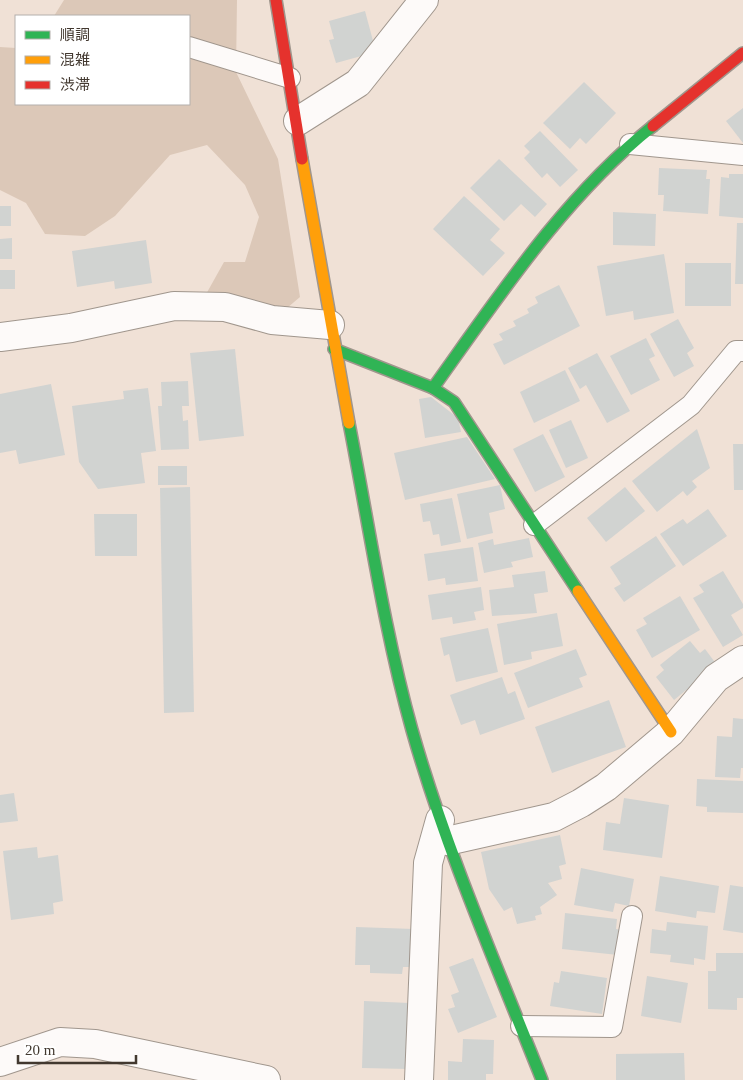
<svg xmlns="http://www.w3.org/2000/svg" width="743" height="1080" font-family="'Times New Roman','Noto Sans JP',serif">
<rect width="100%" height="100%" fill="#f0e1d6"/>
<!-- green -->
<path fill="#dcc8b8" d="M64,0h173l-1,72 42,87 22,138 -13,11 -82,-12 19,-34h21l14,-45 -14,-32 -38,-40 -37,10 -55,61 -30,20 -40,-2 -19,-31 -26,-13v-143l16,1v56h173v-88h-135z"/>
<!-- building -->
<g fill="#d1d3d1">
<path d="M365,11l11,41 -40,11 -7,-23 5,-1 -5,-18z"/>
<path d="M584,82l32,31 -30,31 -6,-6 -10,11 -27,-26z"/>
<path d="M743,108v35l-17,-22z"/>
<path d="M540,131l38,39 -18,17 -13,-14 -5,5 -18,-20 6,-6 -6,-6z"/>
<path d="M499,159l48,45 -12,13 -14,-13 -17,17 -34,-33z"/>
<path d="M659,168l48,2 -1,9h4l-2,35 -45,-3 1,-16h-6z"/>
<path d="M729,174h14v44l-24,-2 2,-39 8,1z"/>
<path d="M464,196l36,33 -10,11 15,13 -22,23 -50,-47z"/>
<rect x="0" y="206" width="11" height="20"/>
<path d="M613,212l43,2 -1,32 -42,-1z"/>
<path d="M737,223h6v61h-8z"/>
<path d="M12,238v21h-12v-20z"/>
<path d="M146,240l6,43 -37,6 -1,-8 -37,6 -5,-36z"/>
<path d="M664,254l10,59 -40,7 -1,-9 -27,5 -9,-50z"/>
<rect x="685" y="263" width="46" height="43"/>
<rect x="0" y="270" width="15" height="19"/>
<path d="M559,285l21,41 -76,39 -11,-21 10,-4 -4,-6 17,-8 -3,-5 16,-8 -2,-4 11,-6 -3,-6z"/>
<path d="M678,319l16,29 -7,5 7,13 -20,11 -24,-43z"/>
<path d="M646,338l9,18 -6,3 11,21 -29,15 -21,-39z"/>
<path d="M235,349l9,87 -45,5 -9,-88z"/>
<path d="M597,353l33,58 -23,12 -21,-38 -6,4 -12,-21z"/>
<path d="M565,370l15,31 -46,22 -14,-31z"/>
<path d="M188,381l1,25h-7l1,15 5,-1 1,29 -28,1 -3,-44h4l-1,-24z"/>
<path d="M51,384l14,71 -46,9 -3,-14 -16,3v-59z"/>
<path d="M148,388l8,63 -15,2 4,30 -47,6 -19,-27 -7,-56 52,-7 -1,-8z"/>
<path d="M431,397l27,21 3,14 -36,6 -6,-39z"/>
<path d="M571,420l17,38 -22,10 -17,-38z"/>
<path d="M697,429l13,39 -18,13 5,6 -10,9 -4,-5 -26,21 -25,-31z"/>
<path d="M543,434l22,43 -30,15 -22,-43z"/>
<path d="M467,437l28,42 -90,21 -11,-47z"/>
<path d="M733,444h10v46h-9z"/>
<rect x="158" y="466" width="29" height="19"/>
<path d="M500,485l5,24 -16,4 4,20 -26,6 -10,-45z"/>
<path d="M190,487l4,225 -30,1 -4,-225z"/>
<path d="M625,487l20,24 -39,31 -19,-24z"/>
<path d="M452,498l9,44 -20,4 -2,-12 -6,1 -3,-14 -7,1 -3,-18z"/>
<path d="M708,509l19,27 -44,30 -23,-32 23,-15 4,5z"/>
<path d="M94,514h43v42h-42z"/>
<path d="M656,536l20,30 -52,36 -10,-14 7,-4 -11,-17z"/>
<path d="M529,538l4,19 -22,5 2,5 -29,6 -6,-30 15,-4 1,6z"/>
<path d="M473,547l5,34 -32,4 -1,-7 -17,3 -4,-27z"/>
<path d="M545,571l3,21 -14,2 3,19 -45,3 -3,-26 25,-3 -2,-12z"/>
<path d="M723,571l20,33v4l-12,7 12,20 -20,12 -30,-49 11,-6 -5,-7z"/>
<path d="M481,587l3,23 -10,2 2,8 -23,4 -1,-7 -20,3 -4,-25z"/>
<path d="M680,596l20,34 -48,28 -16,-28 11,-6 -4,-6z"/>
<path d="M557,613l6,33 -32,6 1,7 -28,6 -7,-41z"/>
<path d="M488,628l10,44 -42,10 -7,-28 -5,2 -4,-18z"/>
<path d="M690,641l10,12 5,-4 12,16 -43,35 -18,-23 8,-7 -4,-5z"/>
<path d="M576,649l11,26 -8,3 4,9 -55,21 -14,-35z"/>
<path d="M502,677l6,17 7,-3 10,28 -45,16 -5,-15 -14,5 -11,-30z"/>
<path d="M609,700l17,47 -74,26 -17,-46z"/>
<path d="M733,718l10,1v49h-2l-1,10 -25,-1 2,-41 15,1z"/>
<path d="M697,779l46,2v32l-36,-1v-5l-11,-1z"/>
<path d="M14,793l4,28 -18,2v-28z"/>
<path d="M624,798l45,7 -7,53 -59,-8 3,-28 14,2z"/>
<path d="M560,835l6,29 -7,2 3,13 -14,4 9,12 -17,12 2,7 -7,2 1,4 -19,4 -5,-17 -8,4 -15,-22 -8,-37z"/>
<path d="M37,847l1,11 20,-3 5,46 -10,2 1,11 -43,6 -8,-69z"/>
<path d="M581,868l53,11 -5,27 -14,-3 -2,9 -39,-7z"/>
<path d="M660,876l59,10 -4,27 -18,-2 -1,7 -41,-7z"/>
<path d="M730,885l13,2v46l-20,-3z"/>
<path d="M565,913l52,6 -1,10 5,1 -3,25 -56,-6z"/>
<path d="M667,922l41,4 -3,34 -11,-2v7l-24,-3 1,-7 -21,-2 2,-24 14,2z"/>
<path d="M356,927l58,2 -2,38h-9l-1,7 -32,-1v-8h-15z"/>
<path d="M716,953h27v45h-6v12l-29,-1v-38h8z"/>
<path d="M473,958l24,59 -39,16 -10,-24 7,-2 -4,-12 8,-3 -10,-25z"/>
<path d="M561,971l46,7 -5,36 -52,-8 4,-24 5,1z"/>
<path d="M647,976l41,7 -7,40 -40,-7z"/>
<path d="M364,1001l45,2 -1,66 -46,-1z"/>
<path d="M463,1039l31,1 -1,34h-7v6h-38v-19l14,1z"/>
<path d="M684,1053l1,27h-69v-26z"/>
</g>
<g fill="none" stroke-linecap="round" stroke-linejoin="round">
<defs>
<g id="lane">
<path d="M189,47l101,31"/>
<path d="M630,144l113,11"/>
<path d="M534,525l157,-120 45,-54h7"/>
<path d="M521,1026l91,1 20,-111"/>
</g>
<g id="street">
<path d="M298,121l60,-38 66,-83"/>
<path d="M0,337l71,-9 103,-22 51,1 47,13 58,5"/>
<path d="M447,841l107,-24 27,-14 25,-16 65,-55 45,-54 27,-18"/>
<path d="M0,1062l60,-20 35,2 171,36"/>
<path d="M419,1080l9,-217 12,-43"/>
</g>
<g id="fast">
<path d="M334,349l99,39 21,14 124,189"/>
<path d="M433,388c66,-92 131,-191 220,-262"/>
<path d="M349,423c20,102 35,207 63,307 34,120 84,234 130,350"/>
</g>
<g id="slow">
<path d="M302,159l47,264"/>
<path d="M578,591l93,141"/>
</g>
<g id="jam">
<path d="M276,0l26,159"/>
<path d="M653,126l90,-73"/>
</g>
</defs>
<!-- lane casing -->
<use href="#lane" stroke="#a0968d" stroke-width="22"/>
<!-- street casing -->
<use href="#street" stroke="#a0968d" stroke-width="30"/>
<!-- fast casing -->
<use href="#fast" stroke="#a0968d" stroke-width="14"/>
<!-- slow casing -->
<use href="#slow" stroke="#a0968d" stroke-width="14"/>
<!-- jam casing -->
<use href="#jam" stroke="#a0968d" stroke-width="14"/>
<!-- lane -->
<use href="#lane" stroke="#fdfaf9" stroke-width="20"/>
<!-- street -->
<use href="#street" stroke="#fdfaf9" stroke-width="28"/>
<!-- fast -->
<use href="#fast" stroke="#30b455" stroke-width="11"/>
<!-- slow -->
<use href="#slow" stroke="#ff9f0a" stroke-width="11"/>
<!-- jam -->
<use href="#jam" stroke="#e5322d" stroke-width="11"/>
</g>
<!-- legend -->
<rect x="15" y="15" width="175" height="90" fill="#ffffff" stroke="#b3afac"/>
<rect x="25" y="31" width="25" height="8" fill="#30b455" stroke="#b3afac"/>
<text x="60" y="40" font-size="15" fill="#42382f">順調</text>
<rect x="25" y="56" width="25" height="8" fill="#ff9f0a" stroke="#b3afac"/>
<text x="60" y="65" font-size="15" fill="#42382f">混雑</text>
<rect x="25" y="81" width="25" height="8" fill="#e5322d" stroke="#b3afac"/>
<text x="60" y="90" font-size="15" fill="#42382f">渋滞</text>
<!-- scale -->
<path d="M18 1055v8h118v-8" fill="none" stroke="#42382f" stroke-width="2.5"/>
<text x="25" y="1055" font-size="15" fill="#42382f" stroke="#ffffff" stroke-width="4" paint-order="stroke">20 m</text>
</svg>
